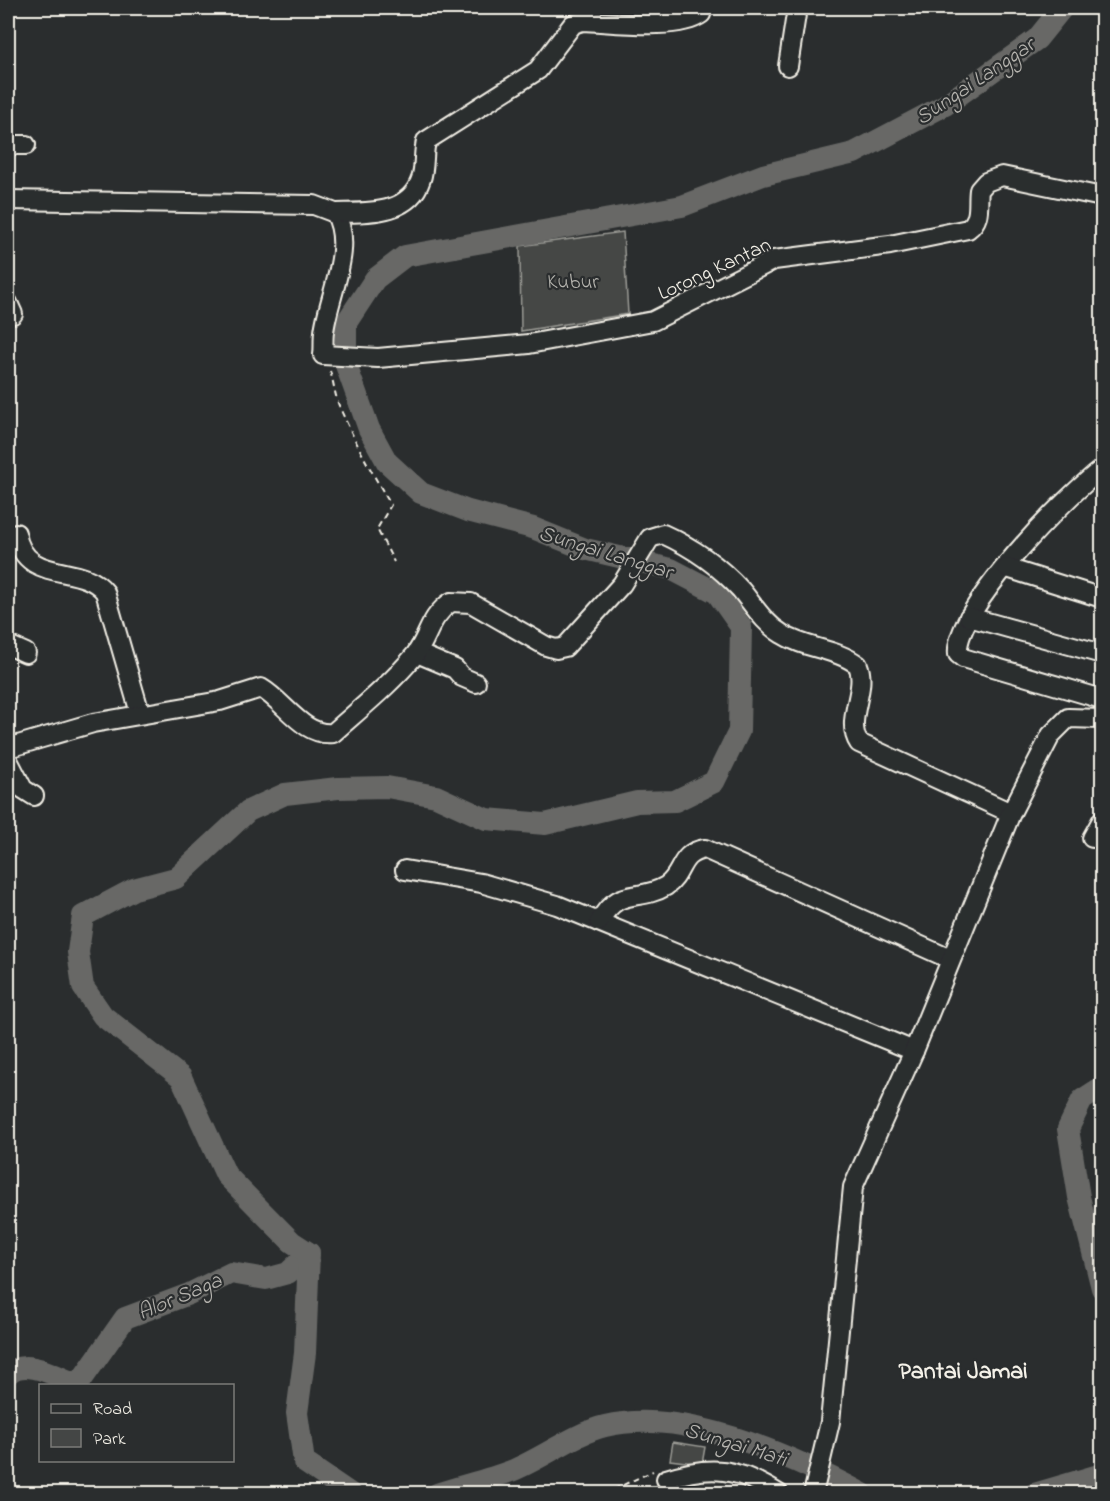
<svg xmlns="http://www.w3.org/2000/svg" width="1110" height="1501" font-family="'Indie Flower',sans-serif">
<rect width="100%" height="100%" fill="#2a2d2e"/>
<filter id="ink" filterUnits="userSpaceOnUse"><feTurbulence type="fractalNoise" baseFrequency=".0167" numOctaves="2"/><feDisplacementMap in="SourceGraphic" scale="12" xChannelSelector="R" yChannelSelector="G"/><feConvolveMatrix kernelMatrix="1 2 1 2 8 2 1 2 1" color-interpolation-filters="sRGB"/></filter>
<g filter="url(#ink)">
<!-- green -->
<g fill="#444645" stroke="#9c9c96" stroke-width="1.5">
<path d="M623,232l5,82 -107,17 -1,-85z"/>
<path d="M673,1442l32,5 -3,17 -32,-4z"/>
</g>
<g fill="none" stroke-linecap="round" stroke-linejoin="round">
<!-- river -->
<g stroke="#676866" stroke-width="22">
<path d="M1102,1087l-20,13 -14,29 11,68 23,91"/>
<path d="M8,1374c17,-18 51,4 70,11l47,-67 64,-24 42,-21 35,6 22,-6 21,-20"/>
<path d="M351,1494l-47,-32 -7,-49 8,-60 4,-100 -17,-11 -66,-67 -45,-98 -78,-61 -20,-29 -5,-35 5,-36 51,-27 42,-11 72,-67 37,-17 53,-6 49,-1 49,9 50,23 59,5 92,-22 38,-1 39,-19 25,-51 2,-104 -24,-34 -46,-24 -86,-20 -52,-21 -65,-17 -47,-18 -34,-31 -18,-33 -23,-64v-42l29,-44 30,-23 277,-50 81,-31 91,-22 91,-48 92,-66 25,-31"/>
<path d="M437,1494c24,-8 50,-14 74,-23 29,-11 64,-38 94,-45 79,-19 189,31 258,68"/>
<path d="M1034,1494l68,-20"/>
</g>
<defs>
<g id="minor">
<path d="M788,66l9,-58"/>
<path d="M8,145h18"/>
<path d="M8,200l306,5 21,8c20,35 -7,83 -11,119 -1,8 0,16 -1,23l55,3 151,-14 124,-23 121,-61 116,-15 78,-16c14,-10 9,-24 11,-39l7,-8 16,-6 100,21"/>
<path d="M335,213c31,-1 74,3 86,-34 4,-11 2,-26 5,-38l112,-71 35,-46 10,-3c30,1 95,10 118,-7l-1,-6"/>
<path d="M8,303l5,11"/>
<path d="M1102,469c-35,26 -149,141 -144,185l5,4 139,41"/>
<path d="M16,533c9,53 65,28 89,59l35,121"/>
<path d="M1007,568l95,30"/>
<path d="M969,617l133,37"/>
<path d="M8,645l18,8"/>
<path d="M417,653l38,16 7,8 14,6"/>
<path d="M8,748l85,-25 127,-22 41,-13c24,14 43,49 72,45 28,-25 58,-49 82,-78 14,-18 14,-38 36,-53l20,1 75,43 10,3 9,-2 57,-63 28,-46 13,-4c29,13 57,33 78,56 13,16 23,33 41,44 23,15 54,14 76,31 10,25 -14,55 1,78l152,70"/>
<path d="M8,760l15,29 11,7"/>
<path d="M1092,838l10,-18"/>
<path d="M405,870l76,13 76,22 357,146"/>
<path d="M599,922c20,-37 39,-19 67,-36 18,-12 12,-33 39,-37l245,110"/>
<path d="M666,1479c46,-15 72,-11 113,15"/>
<path d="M813,1494l17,-72 23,-235 61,-136 97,-238 40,-78 17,-17 34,1"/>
</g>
</defs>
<!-- minor casing -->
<use href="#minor" stroke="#f4f1e8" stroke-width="22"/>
<!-- path -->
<g stroke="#f4f1e8" stroke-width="2" stroke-dasharray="6 4.5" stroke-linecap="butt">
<path d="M330,371c4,12 5,26 10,37 15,34 32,65 51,97l-14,24 17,33"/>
<path d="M604,1494l49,-23"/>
</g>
<!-- minor -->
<use href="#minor" stroke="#2a2d2e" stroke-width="18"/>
</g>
</g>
<g text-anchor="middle" stroke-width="4.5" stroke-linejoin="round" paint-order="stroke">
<!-- street labels -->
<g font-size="21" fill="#f4f1e8" stroke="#2a2d2e">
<text transform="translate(714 268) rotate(-25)" y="7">Lorong Kantan</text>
</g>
<!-- park labels -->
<g font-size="21" fill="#b6b5af" stroke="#2a2d2e">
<text x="573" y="288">Kubur</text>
</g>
<!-- water labels -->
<g font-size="22" font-style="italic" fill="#b5b3ae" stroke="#2a2d2e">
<text transform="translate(974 80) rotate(-34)" y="8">Sungai Langgar</text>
<text transform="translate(606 551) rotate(17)" y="8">Sungai Langgar</text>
<text transform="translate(179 1295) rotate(-23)" y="8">Alor Saga</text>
<text transform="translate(736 1443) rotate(17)" y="8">Sungai Mati</text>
</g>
<!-- quarter labels -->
<g font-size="24" font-weight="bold" fill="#f4f1e8" stroke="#2a2d2e">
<text x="963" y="1378">Pantai Jamai</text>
</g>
</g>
<!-- margin -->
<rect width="1110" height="1501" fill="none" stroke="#2a2d2e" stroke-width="30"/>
<rect x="15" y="15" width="1080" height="1471" fill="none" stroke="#f4f1e8" stroke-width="2" filter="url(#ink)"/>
<!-- legend -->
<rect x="39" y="1384" width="195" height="78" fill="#2a2d2e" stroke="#7b7b78" stroke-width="1.5"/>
<rect x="51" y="1404" width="30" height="9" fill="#2a2d2e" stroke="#7b7b78" stroke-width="1.5"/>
<text x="93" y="1414" font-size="18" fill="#f4f1e8">Road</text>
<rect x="51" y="1429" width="30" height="18" fill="#444645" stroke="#7b7b78" stroke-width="1.5"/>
<text x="93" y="1444" font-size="18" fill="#f4f1e8">Park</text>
</svg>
